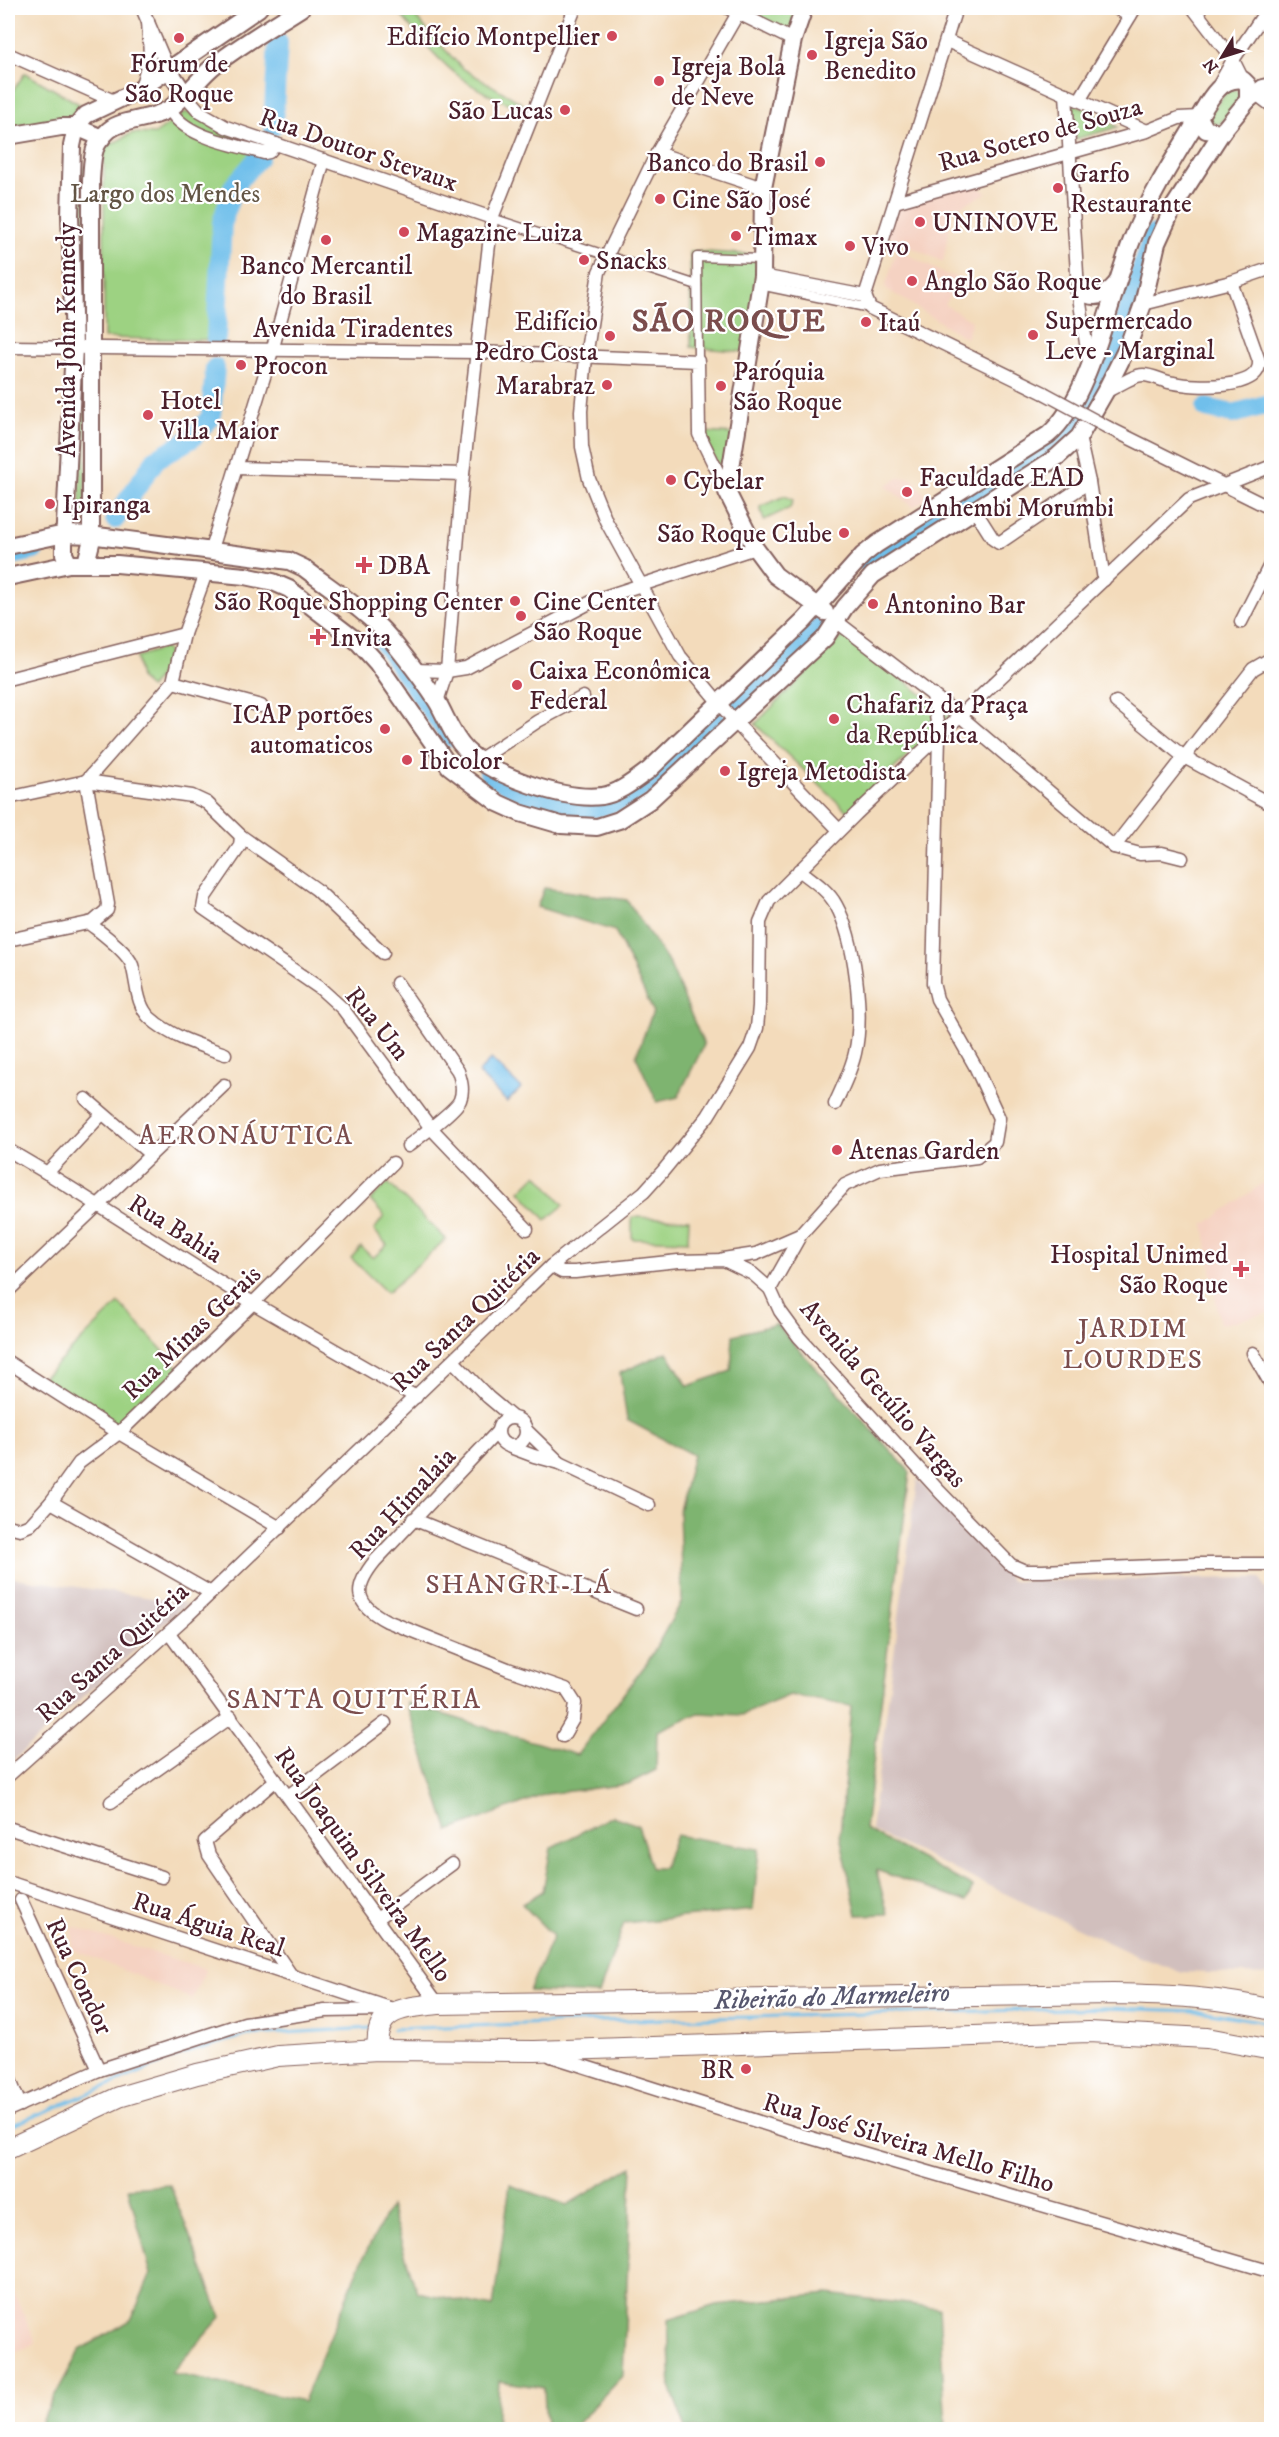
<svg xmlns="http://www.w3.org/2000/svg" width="1279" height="2437" font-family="'IM FELL DW Pica',serif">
<rect width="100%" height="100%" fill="#fff"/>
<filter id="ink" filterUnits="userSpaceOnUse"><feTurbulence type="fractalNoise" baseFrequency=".0167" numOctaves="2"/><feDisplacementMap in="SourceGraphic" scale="12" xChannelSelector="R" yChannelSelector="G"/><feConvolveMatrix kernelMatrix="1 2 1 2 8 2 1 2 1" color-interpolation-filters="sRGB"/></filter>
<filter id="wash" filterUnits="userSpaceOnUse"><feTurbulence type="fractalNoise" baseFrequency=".008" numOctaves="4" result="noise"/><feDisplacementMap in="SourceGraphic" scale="24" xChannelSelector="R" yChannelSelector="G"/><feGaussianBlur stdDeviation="1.35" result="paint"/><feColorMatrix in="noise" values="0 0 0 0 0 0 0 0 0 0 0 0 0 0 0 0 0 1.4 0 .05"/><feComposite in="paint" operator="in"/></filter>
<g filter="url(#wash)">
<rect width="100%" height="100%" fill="#f3dbbb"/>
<!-- built -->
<g fill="#f5d2c2">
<path d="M970,181l17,12 -34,17 -10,52 -58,-27 10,-33z"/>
<path d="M897,249l45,24 17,5 -14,27 27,16 -6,17 -81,-50z"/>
<path d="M900,477l12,1 16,20 -15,9 -28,-21z"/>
<path d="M1269,1179l3,5 -1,128 -51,13 -16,-100z"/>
<path d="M73,1927l133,42 -14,30 -120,-50z"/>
<path d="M8,2279l28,64 -28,13z"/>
</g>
<!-- industrial -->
<g fill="#d1bfbd">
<path d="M917,1479l95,102 248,-3 12,23 -1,374 -89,-3 -45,-16 -266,-126z"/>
<path d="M8,1577l179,26 -179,162z"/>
</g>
<!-- green -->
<g fill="#9dd282" stroke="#747856" stroke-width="1.5">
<path d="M403,8h4l55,60 61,36 -2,5c-21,-9 -43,-18 -61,-32 -24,-18 -42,-42 -61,-64z"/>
<path d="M744,8h48l8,4 -8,26z"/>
<path d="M25,73l56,32 -12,13 -61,10v-30z"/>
<path d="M1234,89l4,2 2,6 -20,27 -9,-1 -3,-7 20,-26z"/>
<path d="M1071,102l47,25 -42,12z"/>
<path d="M186,112l78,30c-8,18 -24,27 -33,44 -22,37 -18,111 -21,154l-106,-2v-181l-11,-3 39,-21 23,1z"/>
<path d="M86,167l-1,145h-6l-1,-144z"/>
<path d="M690,251l69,4 -13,97 -55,-5z"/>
<path d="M87,373l-2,146 -5,-1v-144z"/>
<path d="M702,432l33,2 -8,50z"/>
<path d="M785,496l8,4 -3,8 -26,12 -4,-13z"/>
<path d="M845,634l105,82 -102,96 -93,-88z"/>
<path d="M164,648l4,3 -3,17 -15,20 -10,-9 -4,-22z"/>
<path d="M537,1174l27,31 -18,15 -26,-29z"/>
<path d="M388,1183l58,56 -59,54 -36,-35 10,-11 12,11 14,-13 -13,-15 10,-14 -14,-16z"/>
<path d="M632,1217l57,2 -1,22 -56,-2z"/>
<path d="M119,1303l61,66 -61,58 -76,-49z"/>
</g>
<!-- forest -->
<g fill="#7eb470" stroke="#646a4e" stroke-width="1.5">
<path d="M544,888l83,12 43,65 34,80 -26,52 -21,5 -21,-46 17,-45 -38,-80 -78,-24z"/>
<path d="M776,1324l134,148 -45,357 108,58 -7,15 -90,-32 12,44 -31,1 -17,-80 11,-129 -61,-11 -48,20 -43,-2 -42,18 -1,39 -28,14 -82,10 -97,37 -43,-128 171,52 70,-92 35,-62 -3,-90 14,-56 -66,-35 -7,-47 47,-21 21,34 43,-15 2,-36z"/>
<path d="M612,1816l26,9 13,43h12l13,-33 83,14 -6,61 -129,13 -25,71 -70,-3 24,-55 -31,-32 21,-13 8,-43z"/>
<path d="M632,2166l-9,209 -51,54h-26l-2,-41 -45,-7 -3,48h-459l43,-79 51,-30 20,-46 -23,-86 42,-3 51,132 -50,56 132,28 61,-145 26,-49 27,85 76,15 17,-122 57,20z"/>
<path d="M828,2294l111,14 7,121h-260l-15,-40 -3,-69 48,-15z"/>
</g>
<!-- water -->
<path fill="#70bfeb" stroke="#5d6f8b" stroke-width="1.5" d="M491,1059l30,29 -14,14 -29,-29z"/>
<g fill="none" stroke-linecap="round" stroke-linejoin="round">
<!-- stream -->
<g stroke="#70bfeb" stroke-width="3">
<path d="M393,2029l235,-9 477,-12 94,3 73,12"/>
<path d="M8,2127l180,-75 60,-17 124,-7"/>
</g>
<!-- river -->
<g stroke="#70bfeb" stroke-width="20">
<path d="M273,126l5,-83"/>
<path d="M216,338l6,-115 11,-36 26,-30"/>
<path d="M1206,408l27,6 39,-11"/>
<path d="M115,519l41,-60 36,-21 19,-21 4,-49"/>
<path d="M8,556l26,-6"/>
<path d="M868,563l201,-131 25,-38 18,-38 41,-121"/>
<path d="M379,636l71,101"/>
<path d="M740,701l78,-74"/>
<path d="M489,773c111,72 146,25 229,-51"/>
</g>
</g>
</g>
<g filter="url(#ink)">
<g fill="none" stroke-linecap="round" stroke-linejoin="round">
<defs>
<g id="pedestrian">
<path d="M492,218l205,67"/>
<path d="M760,285l110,23"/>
<path d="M698,361l-1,-104 65,2"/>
</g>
<g id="minor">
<path d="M142,8l26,61"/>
<path d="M728,8l65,32"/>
<path d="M741,8l-84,145 -58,119 -13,85 -5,54 1,36 7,32 17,42 74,135 55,66 104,108"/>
<path d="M1116,8l14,8"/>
<path d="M1193,8l40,52 10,20"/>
<path d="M947,41l200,90"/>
<path d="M8,54l106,47"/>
<path d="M1218,87l15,-27 35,-52"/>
<path d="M141,89l9,-34 -2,-34"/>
<path d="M1066,94l12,196 11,73"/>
<path d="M1256,94l16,12"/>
<path d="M186,96l14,16 26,15 266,91"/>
<path d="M1080,99l55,-91"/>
<path d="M170,109c13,28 66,36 94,44l5,-1 7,-8"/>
<path d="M657,153l106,35"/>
<path d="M895,202l252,-71 32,-13 20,-1"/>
<path d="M762,276l103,20"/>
<path d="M865,296l91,-288"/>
<path d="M865,296l5,12 174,85"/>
<path d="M1143,304l88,-22 41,-14"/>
<path d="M8,347l470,5 220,9 1,73 28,57"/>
<path d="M1105,392c10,-4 28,-17 38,-17 10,0 21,7 31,8 19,4 88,8 85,-22l-28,-79"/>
<path d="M1107,427l165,82"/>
<path d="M1079,437l10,45 15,98"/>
<path d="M237,468l226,6"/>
<path d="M974,509l19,30 6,4 90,-61"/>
<path d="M211,549l61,-198 52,-191"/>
<path d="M836,621l124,95 154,131 26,7 22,-1 20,5"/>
<path d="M1241,622l31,-61"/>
<path d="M415,670l32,1 19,-3 129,-68 160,-52"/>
<path d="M8,679l176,-45"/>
<path d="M173,682l88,24"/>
<path d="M933,695l6,41 -6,247 4,16 38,67 24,52 -4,24 -18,15 -97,12 -35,16 -44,49 -31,55 10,22 19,26 141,155 71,73 14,6h18l155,-7h74"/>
<path d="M437,702l10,-31 16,-197 29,-256 83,-210"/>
<path d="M1116,702l68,55 88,48"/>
<path d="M479,760l59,-39 45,-24"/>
<path d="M86,781l87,-99 11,-48 22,-61"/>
<path d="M8,798l78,-17 106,15 15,7 34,33 75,53 67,64"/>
<path d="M241,836l-1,10 -35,51 -2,11 118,81 22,20 87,118 97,102"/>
<path d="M1114,847l139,-178 19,-11"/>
<path d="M799,870c13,10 29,20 37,35 19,34 28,110 19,148 -4,18 -13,35 -20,51"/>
<path d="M89,923c11,9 38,28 43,42 5,16 4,40 18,53 21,19 49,27 75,36"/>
<path d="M8,940l85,-18 14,-12 1,-6 -22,-123"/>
<path d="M397,983l61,88c3,9 6,19 2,29 -4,10 -41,37 -52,46"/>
<path d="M86,1099l64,55"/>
<path d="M8,1150l39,23 206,130 163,94"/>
<path d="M47,1173l55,-59"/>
<path d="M723,1259l33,-5 44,-19"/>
<path d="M551,1266l11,6h13l103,-11 46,-1 29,14 17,15"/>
<path d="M8,1291l216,-206"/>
<path d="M1253,1353l19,33"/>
<path d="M453,1361l35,36 25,21"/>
<path d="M8,1362l111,71 161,95"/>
<circle cx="512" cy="1432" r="14"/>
<path d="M526,1430l34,33"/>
<path d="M498,1431l-123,130c-22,27 -21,43 12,60l121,48 58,20 9,14 -2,16 -10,17"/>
<path d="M510,1447l24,9 26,7 89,42"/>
<path d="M51,1502l160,91"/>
<path d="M413,1519l223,90"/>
<path d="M8,1526l12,3 10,-4 21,-23 28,-39 40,-30 134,-130 140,-140"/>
<path d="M169,1633l269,371"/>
<path d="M8,1776l179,-160 364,-350 93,-74 19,-21 45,-55 42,-68 7,-20 2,-22 1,-84 9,-21 87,-87 333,-315 83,-33"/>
<path d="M276,1780l-71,61 4,14 82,120"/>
<path d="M288,1796l97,-73"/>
<path d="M111,1802l120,-85"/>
<path d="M8,1828l154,49"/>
<path d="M8,1882l388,128"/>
<path d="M21,1900l78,170"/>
<path d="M377,1919l75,-55"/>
<path d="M551,2056l243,77 478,139"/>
<path d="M8,2075l12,30"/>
<path d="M8,2110l91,-40 146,-47 80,-12 61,-1"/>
</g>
<g id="secondary">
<path d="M804,8l-11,32 -30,148 -1,88 -35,216 28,56 20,27 50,37"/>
<path d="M168,69l18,27"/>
<path d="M1248,100l15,-12 9,-2"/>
<path d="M8,136l53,-9h15l26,11"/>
<path d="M1078,290c15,10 26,8 38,-6"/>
<path d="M8,546l57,-12 25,1 199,26 15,7c26,20 65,45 85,69 17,21 35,43 49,66 9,16 15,34 28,47 27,26 99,51 136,46 18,-3 33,-16 47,-26l155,-149 59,-66 14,-11 171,-109c44,-37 63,-146 86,-200 17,-41 41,-78 64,-116 10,-17 22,-43 45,-39l5,5v15l-26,32 -16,-2 -7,-13"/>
<path d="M86,563l5,-20v-363c2,-23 0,-34 18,-50 15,-12 41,-9 60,-21 19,-13 30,-32 47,-45 27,-21 57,-38 85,-56"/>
<path d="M69,564l-5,-10v-10l10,-197 -4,-132 2,-69 4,-19 10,-12 53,-25 120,-82"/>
<path d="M8,577l61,-13h48l128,12 28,6 16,7 69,53 19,21 72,103 49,37 22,10 41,12 36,2 22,-7 31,-20 175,-162 20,-31 28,-32 184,-118 22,-20 26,-45 23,-46 15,-42 14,-61 16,-35 49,-76"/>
</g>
<g id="trunk">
<path d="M378,2050c-5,-43 28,-42 60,-46l675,-10c54,1 106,3 159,16"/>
<path d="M8,2149l111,-52 78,-23 81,-18 100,-6 157,1 554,-19 118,6 65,12"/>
</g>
</defs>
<!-- pedestrian casing -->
<use href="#pedestrian" stroke="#85615d" stroke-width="11"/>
<!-- minor casing -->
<use href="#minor" stroke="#85615d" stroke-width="15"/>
<!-- secondary casing -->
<use href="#secondary" stroke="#85615d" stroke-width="20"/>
<!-- trunk casing -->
<use href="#trunk" stroke="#85615d" stroke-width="22"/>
<!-- pedestrian -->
<use href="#pedestrian" stroke="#fff" stroke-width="8"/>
<!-- minor -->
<use href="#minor" stroke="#fff" stroke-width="12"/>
<!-- secondary -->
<use href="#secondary" stroke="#fff" stroke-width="16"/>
<!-- trunk -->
<use href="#trunk" stroke="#fff" stroke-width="20"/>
<defs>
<path id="minor-bridge" d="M1044,393l63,34"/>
</defs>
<!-- minor-bridge casing -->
<use href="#minor-bridge" stroke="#85615d" stroke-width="15" stroke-linecap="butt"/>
<!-- minor-bridge -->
<use href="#minor-bridge" stroke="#fff" stroke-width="12"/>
</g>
</g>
<!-- markers -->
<g fill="#d1495b" stroke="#fff" stroke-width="2">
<circle cx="612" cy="36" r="6"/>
<circle cx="179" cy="38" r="6"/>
<circle cx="812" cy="55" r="6"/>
<circle cx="659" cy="81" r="6"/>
<circle cx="565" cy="110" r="6"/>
<circle cx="820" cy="162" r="6"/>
<circle cx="1058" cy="188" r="6"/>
<circle cx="660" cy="199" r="6"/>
<circle cx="920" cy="222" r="6"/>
<circle cx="404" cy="232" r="6"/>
<circle cx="736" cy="236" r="6"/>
<circle cx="326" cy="240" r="6"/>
<circle cx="850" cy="246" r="6"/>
<circle cx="584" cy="260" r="6"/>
<circle cx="912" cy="281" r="6"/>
<circle cx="866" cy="322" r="6"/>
<circle cx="1033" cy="335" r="6"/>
<circle cx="610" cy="336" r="6"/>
<circle cx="241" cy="365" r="6"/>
<circle cx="607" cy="385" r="6"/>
<circle cx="721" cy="386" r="6"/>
<circle cx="148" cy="415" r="6"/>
<circle cx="671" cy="480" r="6"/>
<circle cx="907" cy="492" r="6"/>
<circle cx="50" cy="504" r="6"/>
<circle cx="844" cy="533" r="6"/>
<path d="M361 556h6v6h6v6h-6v6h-6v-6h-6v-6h6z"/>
<circle cx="515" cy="601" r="6"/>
<circle cx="873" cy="604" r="6"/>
<circle cx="521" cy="616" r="6"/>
<path d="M315 628h6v6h6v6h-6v6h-6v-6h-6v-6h6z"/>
<circle cx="517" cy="685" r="6"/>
<circle cx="834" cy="719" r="6"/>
<circle cx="385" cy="729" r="6"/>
<circle cx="407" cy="760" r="6"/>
<circle cx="725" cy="771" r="6"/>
<circle cx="837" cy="1150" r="6"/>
<path d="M1238 1260h6v6h6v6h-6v6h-6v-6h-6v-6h6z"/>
<circle cx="746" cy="2069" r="6"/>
</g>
<g text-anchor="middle" stroke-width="4.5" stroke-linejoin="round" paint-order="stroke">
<!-- poi labels -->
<g font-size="26" fill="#4a1f2b" stroke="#fff" text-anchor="start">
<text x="600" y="45" text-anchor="end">Edifício Montpellier</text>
<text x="824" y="49">Igreja São<tspan x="824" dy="30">Benedito</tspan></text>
<text x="179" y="72" text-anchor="middle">Fórum de<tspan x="179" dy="30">São Roque</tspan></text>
<text x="671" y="75">Igreja Bola<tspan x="671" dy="30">de Neve</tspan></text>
<text x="553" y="119" text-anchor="end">São Lucas</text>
<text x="808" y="171" text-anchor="end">Banco do Brasil</text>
<text x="1070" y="182">Garfo<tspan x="1070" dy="30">Restaurante</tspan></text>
<text x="672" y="208">Cine São José</text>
<text x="932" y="231">UNINOVE</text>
<text x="416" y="241">Magazine Luiza</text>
<text x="748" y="245">Timax</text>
<text x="862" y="255">Vivo</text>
<text x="596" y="269">Snacks</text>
<text x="326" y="274" text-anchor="middle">Banco Mercantil<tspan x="326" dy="30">do Brasil</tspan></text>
<text x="924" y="290">Anglo São Roque</text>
<text x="1045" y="329">Supermercado<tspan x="1045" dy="30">Leve - Marginal</tspan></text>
<text x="598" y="330" text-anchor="end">Edifício<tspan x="598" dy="30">Pedro Costa</tspan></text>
<text x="878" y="331">Itaú</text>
<text x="253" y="374">Procon</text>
<text x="733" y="380">Paróquia<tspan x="733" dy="30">São Roque</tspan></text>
<text x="595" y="394" text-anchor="end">Marabraz</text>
<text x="160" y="409">Hotel<tspan x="160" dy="30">Villa Maior</tspan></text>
<text x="919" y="486">Faculdade EAD<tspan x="919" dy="30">Anhembi Morumbi</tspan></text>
<text x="683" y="489">Cybelar</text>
<text x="62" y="513">Ipiranga</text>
<text x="832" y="542" text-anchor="end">São Roque Clube</text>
<text x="378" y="574">DBA</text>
<text x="503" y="610" text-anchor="end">São Roque Shopping Center</text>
<text x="533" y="610">Cine Center<tspan x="533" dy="30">São Roque</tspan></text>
<text x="885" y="613">Antonino Bar</text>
<text x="330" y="646">Invita</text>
<text x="529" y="679">Caixa Econômica<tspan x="529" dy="30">Federal</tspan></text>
<text x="846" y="713">Chafariz da Praça<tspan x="846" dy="30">da República</tspan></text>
<text x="373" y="723" text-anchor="end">ICAP portões<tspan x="373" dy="30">automaticos</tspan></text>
<text x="419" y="769">Ibicolor</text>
<text x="737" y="780">Igreja Metodista</text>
<text x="849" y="1159">Atenas Garden</text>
<text x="1228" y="1263" text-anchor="end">Hospital Unimed<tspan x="1228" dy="30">São Roque</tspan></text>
<text x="734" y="2078" text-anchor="end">BR</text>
</g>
<!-- street labels -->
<g font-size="26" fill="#4a1f2b" stroke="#fff">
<text transform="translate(1040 134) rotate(-16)" y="9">Rua Sotero de Souza</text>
<text transform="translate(359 149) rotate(19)" y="9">Rua Doutor Stevaux</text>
<text x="353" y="337">Avenida Tiradentes</text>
<text transform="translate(66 340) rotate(-90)" y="9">Avenida John Kennedy</text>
<text transform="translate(378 1023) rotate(51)" y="9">Rua Um</text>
<text transform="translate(176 1228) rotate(32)" y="9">Rua Bahia</text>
<text transform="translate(465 1319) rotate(-44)" y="9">Rua Santa Quitéria</text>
<text transform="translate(191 1332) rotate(-44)" y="9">Rua Minas Gerais</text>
<text transform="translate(884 1393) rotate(49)" y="9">Avenida Getúlio Vargas</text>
<text transform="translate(402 1503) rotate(-47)" y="9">Rua Himalaia</text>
<text transform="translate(112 1652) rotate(-42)" y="9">Rua Santa Quitéria</text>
<text transform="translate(364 1864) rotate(54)" y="9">Rua Joaquim Silveira Mello</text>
<text transform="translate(209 1924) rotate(18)" y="9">Rua Águia Real</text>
<text transform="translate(80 1976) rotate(65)" y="9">Rua Condor</text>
<text transform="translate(909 2142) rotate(16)" y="9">Rua José Silveira Mello Filho</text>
</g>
<!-- park labels -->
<g font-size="26" fill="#635545" stroke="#fff">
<text x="165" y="202">Largo dos Mendes</text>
</g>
<!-- neighbourhood labels -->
<g font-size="27" letter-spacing="1.5" fill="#7b4d4d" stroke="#fff">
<text x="246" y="1144">AERONÁUTICA</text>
<text x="1133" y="1337">JARDIM<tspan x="1133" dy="31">LOURDES</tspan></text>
<text x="519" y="1593">SHANGRI-LÁ</text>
<text x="354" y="1708">SANTA QUITÉRIA</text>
</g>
<!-- water labels -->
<g font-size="27" font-style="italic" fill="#57576e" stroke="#fff">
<text transform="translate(832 1996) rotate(-2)" y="9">Ribeirão do Marmeleiro</text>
</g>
<!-- district labels -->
<g font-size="32" font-weight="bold" letter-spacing="1.5" fill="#7b4d4d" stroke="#fff">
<text x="729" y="331">SÃO ROQUE</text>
</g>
</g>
<!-- margin -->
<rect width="1279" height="2437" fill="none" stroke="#fff" stroke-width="30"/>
<!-- north arrow -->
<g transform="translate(1222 57) rotate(232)" stroke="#ffffff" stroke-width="4.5" paint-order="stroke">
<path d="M0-4.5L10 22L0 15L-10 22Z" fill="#4a1f2b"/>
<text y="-9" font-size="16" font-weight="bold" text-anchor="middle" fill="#4a1f2b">N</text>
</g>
</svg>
